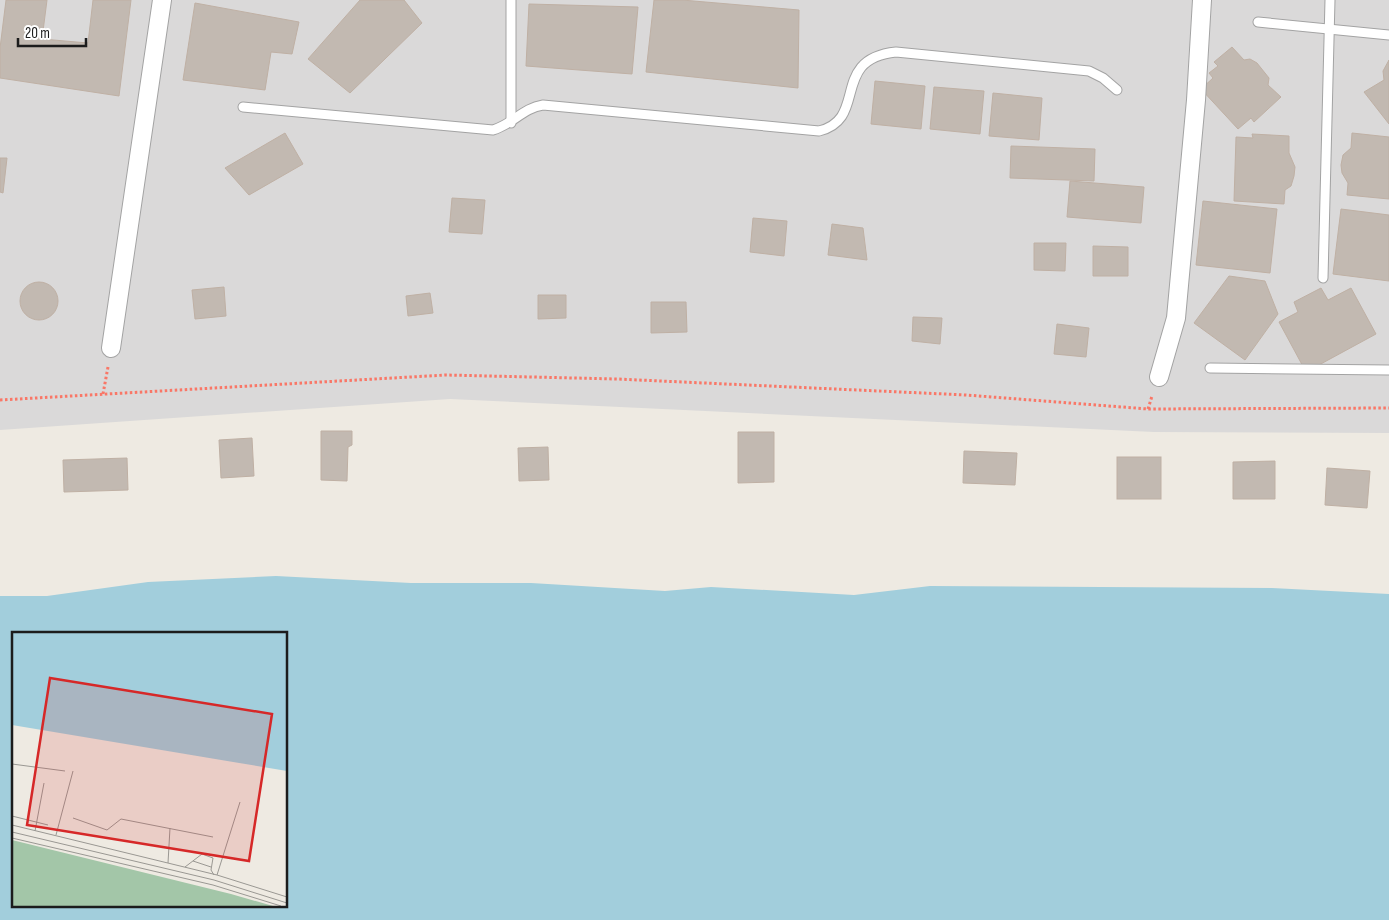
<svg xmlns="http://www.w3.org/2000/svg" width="1389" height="920" font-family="'Sofia Sans Condensed',sans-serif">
<rect width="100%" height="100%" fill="#eeeae2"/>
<!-- residential -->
<path fill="#dad9d9" d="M0,0h1389v433l-235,-1 -704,-33 -450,31z"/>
<!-- water -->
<path fill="#a2cedc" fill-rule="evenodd" d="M276,576l135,7h120l134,8 46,-4 143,8 76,-9 342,2 117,6v326h-1389v-324h47l101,-14zM14,634h272v272h-272z"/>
<!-- building -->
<g fill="#c2b9b1" stroke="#bfb0a4">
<path d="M6,0h41l-5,39 46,4 5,-43h38l-12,96 -119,-18v-30z"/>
<path d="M360,0h44l18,23 -72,70 -42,-34z"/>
<path d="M654,0h28l117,10 -1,78 -152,-16z"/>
<path d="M195,3l104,19 -7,32 -21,-2 -6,38 -82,-10z"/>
<path d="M529,4l109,3 -6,67 -106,-8z"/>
<path d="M1232,47l12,13 6,-1 7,4 12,15 -1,7 13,12 -27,25 -3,-4 -13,11 -37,-40 12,-11 -4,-5 9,-7 -4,-4z"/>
<path d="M1389,60v64l-25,-32 20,-12 -1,-9z"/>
<path d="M875,81l50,5 -4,43 -50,-5z"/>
<path d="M934,87l50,4 -4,43 -50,-5z"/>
<path d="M993,93l49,5 -3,42 -50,-4z"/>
<path d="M285,133l18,31 -54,31 -24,-27z"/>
<path d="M1352,133l37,4v62l-42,-4 1,-12 -6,-10 -1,-8 2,-10 8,-7z"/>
<path d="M1252,134l37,2v17l6,14 -1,9 -3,10 -6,4 -1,14 -50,-3 2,-64 17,1z"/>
<path d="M1011,146l84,3 -1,32 -84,-3z"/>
<path d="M0,158h7l-4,35 -3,-1z"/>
<path d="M1070,181l74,6 -3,36 -74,-6z"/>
<path d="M452,198l33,2 -3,34 -33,-2z"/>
<path d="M1203,201l74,8 -7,64 -74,-8z"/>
<path d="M1341,209l48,6v66l-56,-7z"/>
<path d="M753,218l34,3 -3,35 -34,-4z"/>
<path d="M832,224l31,4 4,32 -39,-5z"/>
<path d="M1034,243h32l-1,28 -31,-1z"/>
<path d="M1093,246l35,1v29h-35z"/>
<path d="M1229,276l36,5 13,33 -33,46 -51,-37z"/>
<circle cx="39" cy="301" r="19"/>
<path d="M224,287l2,29 -31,3 -3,-29z"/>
<path d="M1321,288l7,12 23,-12 25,46 -70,38 -27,-50 19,-10 -4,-10z"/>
<path d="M430,293l3,20 -25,3 -2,-20z"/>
<path d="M538,295h28v23l-28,1z"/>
<path d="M651,302h35l1,30 -36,1z"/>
<path d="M913,317l29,1 -2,26 -28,-3z"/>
<path d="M1057,324l32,4 -3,29 -32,-3z"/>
<path d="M321,431h31v14l-4,2 -1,34 -26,-1z"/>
<path d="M738,432h36v50l-36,1z"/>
<path d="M252,438l2,38 -33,2 -2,-38z"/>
<path d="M548,447l1,33 -30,1 -1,-33z"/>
<path d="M964,451l53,2 -2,32 -52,-2z"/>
<rect x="1117" y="457" width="44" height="42"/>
<path d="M127,458l1,32 -64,2 -1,-32z"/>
<path d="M1275,461v38h-42v-37z"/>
<path d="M1327,468l43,3 -3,37 -42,-3z"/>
</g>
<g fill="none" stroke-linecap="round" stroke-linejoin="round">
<defs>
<g id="lane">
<path d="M511,0v123"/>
<path d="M1258,22l131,13"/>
<path d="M243,107l250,23c20,-6 30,-22 50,-25l276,26c50,-12 10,-72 77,-79l193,19 14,7 14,12"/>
<path d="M1323,278l7,-278"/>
<path d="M1210,368l179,2"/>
</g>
<g id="street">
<path d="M111,348l51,-348"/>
<path d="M1159,377l17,-59 20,-218 6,-100"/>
</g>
</defs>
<!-- lane casing -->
<use href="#lane" stroke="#a3a3a3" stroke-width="11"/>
<!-- street casing -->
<use href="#street" stroke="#a3a3a3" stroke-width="20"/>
<!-- path -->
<g stroke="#f97767" stroke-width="3" stroke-dasharray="2.5 2.5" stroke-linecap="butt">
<path d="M103,394l5,-27"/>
<path d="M0,400l446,-25 171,4 349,16 182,14 241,-1"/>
<path d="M1148,409l4,-13"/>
</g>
<!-- lane -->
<use href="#lane" stroke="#fff" stroke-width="9"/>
<!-- street -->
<use href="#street" stroke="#fff" stroke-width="18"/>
</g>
<!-- overview -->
<g transform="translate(12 632)">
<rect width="275" height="275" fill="#eeeae2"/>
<path d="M0,208l219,54 42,12h-261z" fill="#a3c6a8"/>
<path d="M0,1h275v138l-275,-46z" fill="#a2cedc"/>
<path fill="none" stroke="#9a9893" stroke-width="1" d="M0,132l53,7M0,184l36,9M61,186l34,12 14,-11 92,18M0,193l205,50 70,22M23,199l9,-48M0,200l202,48 73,23M44,203l17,-64M0,206l201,47 68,21M181,229l18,6M156,231l2,-35M173,235l17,-13 11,4 -2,12 3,5M205,243l23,-73"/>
<path fill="#d62828" fill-opacity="0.15" stroke="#d62828" stroke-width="2.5" d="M38,46l222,36 -23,147 -222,-36z"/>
<rect width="275" height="275" fill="none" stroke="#1c1c1c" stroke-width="2.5"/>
</g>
<!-- scale -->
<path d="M18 38v8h68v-8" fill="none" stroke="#1c1c1c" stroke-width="2.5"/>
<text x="25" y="38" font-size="15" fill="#1c1c1c" stroke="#ffffff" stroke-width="4" paint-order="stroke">20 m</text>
</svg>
